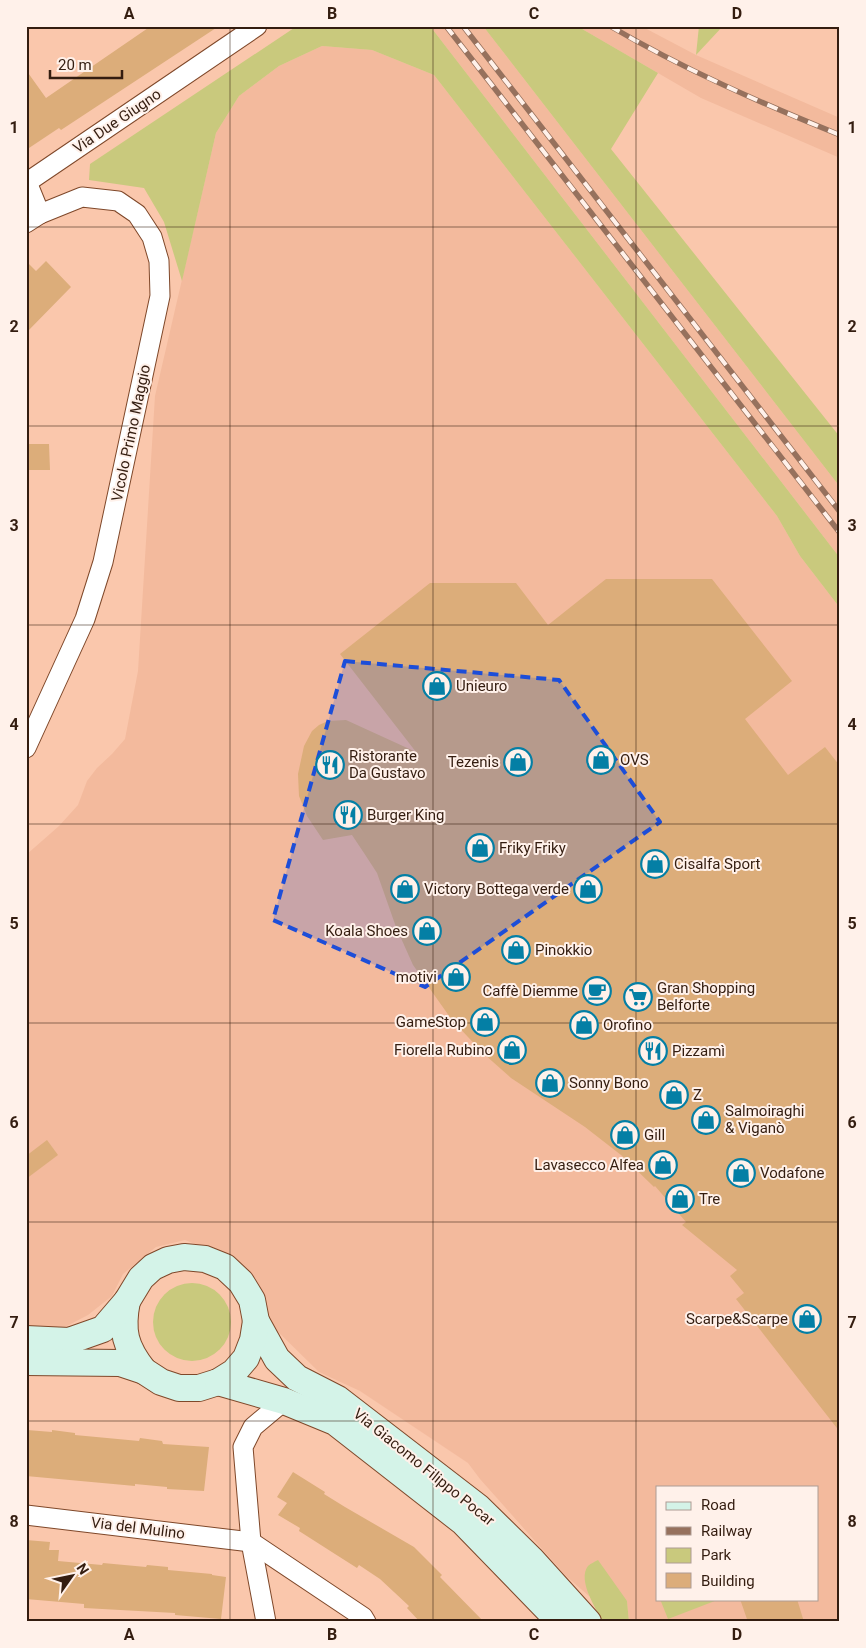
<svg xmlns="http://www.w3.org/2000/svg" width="866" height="1648" font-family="Roboto,sans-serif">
<rect width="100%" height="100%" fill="#fac7ac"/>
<!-- built -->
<g fill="#f3ba9d" fill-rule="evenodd">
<path d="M430,26h53l357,461v71z"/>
<path d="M577,26h64l55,29 144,63v40l-139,-60z"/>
<path d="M322,46l50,4 62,25 343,441 23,40 40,52v1014h-211l-2,-21 -41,-21 3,16 -23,-20 -86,-97 -12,-16 -108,-72 -41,-19 -51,-50 -50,-69 -33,-13 -29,7 -33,27 -11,22 -24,19 -25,13 -37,-1v-472l33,-29 19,-21 9,-24 10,-13 15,-14 13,-15 13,-68 17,-275 61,-263 23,-37 40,-30zM657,1487h160v112h-160z"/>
</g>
<!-- green -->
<g fill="#c9c97d">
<path d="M297,26h133l410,532v50l-40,-52 -23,-40 -343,-441 -62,-25 -50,-4 -43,20 -40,30 -23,37 -34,148 -18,-59 -20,-34 -55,-8 1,-16z"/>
<path d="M483,26h94l81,47 -47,76 229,288v50z"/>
<path d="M699,26h24l-27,29z"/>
<circle cx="192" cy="1322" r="39"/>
<path d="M598,1560l29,41 2,21h-26c-7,-13 -26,-42 -15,-56 2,-2 8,-5 10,-6z"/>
<path d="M660,1599h60l-52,20z"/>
</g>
<!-- building -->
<g fill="#dcad7a">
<path d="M151,26h68l-158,104 -2,-2 -33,22v-80l20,28z"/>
<path d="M26,261l10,10 10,-10 25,26 -45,46z"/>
<path d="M26,444h23l1,26h-24z"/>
<path d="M606,579h106l80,102 -47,38 43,56 37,-28 15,19v666l-104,-133 8,-6 -14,-17 7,-6 -55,-45 4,-3 -31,-36 -1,1 -33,-32 -36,-28 -74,-49 -27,-24 -32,-34 -39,-55 -17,-38 -19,-54 -13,-20 -12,-18 -29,5 -16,-24 -8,-20 -1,-22 6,-28 8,-15 7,-6 9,-4 18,-1 70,32 -76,-98 90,-71h86l32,42z"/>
<path d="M47,1140l11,15 -32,24v-23z"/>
<path d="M27,1430l25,2v-2l23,3v2l64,6 1,-3 22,3 1,3 46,3 -5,44 -37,-2v-2l-32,-3v2l-109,-10z"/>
<path d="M293,1472l32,20 -1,2 21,13 69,40 28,28 -2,2 44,45h-64l-13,-14 2,-2 -29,-27 -21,-14 -2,3 -22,-14 -36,-23 1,-3 -22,-13 9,-12 -10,-6z"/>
<path d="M26,1540l24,2 -1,8h10l-1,11 44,4 1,-2 43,4 1,-2 21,2v3l44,4v1l14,2 -5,42 -46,-4v-2l-91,-5v-4l-58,-5z"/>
<path d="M740,1599h57l7,23h-56z"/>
</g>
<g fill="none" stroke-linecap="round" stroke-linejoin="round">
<defs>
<g id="street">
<path d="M26,183l231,-157"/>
<path d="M26,223l14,-9 -13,-32"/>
<path d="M26,748l59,-129 18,-57 57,-266 -1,-35 -7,-24 -15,-23 -19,-13 -36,-4 -42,17"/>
<path d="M26,1515l225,27 112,75 3,5"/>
<path d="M266,1622l-15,-80 -8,-95 10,-20 31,-26"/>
</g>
<g id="secondary">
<path d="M127,1301c-6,30 -2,46 17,70"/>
<path d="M26,1339l43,2 34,-12 24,-28 14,-23 12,-11 15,-7 16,-3 21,2 20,8 16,15 11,18 4,21 21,38 20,19 41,21 140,108 53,52 57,63"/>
<path d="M26,1362l94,1 24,8 17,11 18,6h20l19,-6 16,-10 12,-14 7,-18 3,-19"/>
<path d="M218,1382l66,19 51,21 128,100 97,100"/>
</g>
</defs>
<!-- street casing -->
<use href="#street" stroke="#7f482a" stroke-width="21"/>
<!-- secondary casing -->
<use href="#secondary" stroke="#7f482a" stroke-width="28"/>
<!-- street -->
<use href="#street" stroke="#fff" stroke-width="19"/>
<!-- secondary -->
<use href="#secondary" stroke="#d4f3e8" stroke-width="26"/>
<defs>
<g id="rail">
<path d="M446,26l394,507"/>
<path d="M463,26l377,486"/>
<path d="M610,26c73,43 151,77 230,109"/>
</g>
</defs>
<!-- rail casing -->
<use href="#rail" stroke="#96715d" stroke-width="5.5"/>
<!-- rail -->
<use href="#rail" stroke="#fff1ea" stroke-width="4" stroke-dasharray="11" stroke-linecap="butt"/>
</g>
<!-- marked area -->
<path fill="#1d4ed8" fill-opacity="0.2" stroke="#1d4ed8" stroke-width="4" stroke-dasharray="10 6" stroke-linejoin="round" d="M345,661l214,19 101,142 -235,165 -152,-67z"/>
<!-- grid -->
<path fill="none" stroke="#341d10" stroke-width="1" stroke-opacity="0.55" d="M230,26v1596M433,26v1596M636,26v1596M26,227h814M26,426h814M26,625h814M26,824h814M26,1023h814M26,1222h814M26,1421h814"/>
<!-- icons -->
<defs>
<symbol id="shop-ring" viewBox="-11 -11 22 22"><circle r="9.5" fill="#fff1ea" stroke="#047fa5" stroke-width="1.5"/><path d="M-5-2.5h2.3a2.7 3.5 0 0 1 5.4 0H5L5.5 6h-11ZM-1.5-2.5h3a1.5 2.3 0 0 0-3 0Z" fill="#047fa5"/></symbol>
<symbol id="restaurant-ring" viewBox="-11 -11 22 22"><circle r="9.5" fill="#fff1ea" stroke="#047fa5" stroke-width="1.5"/><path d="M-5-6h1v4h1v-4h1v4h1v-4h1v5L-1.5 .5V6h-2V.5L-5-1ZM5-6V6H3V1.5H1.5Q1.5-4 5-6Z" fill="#047fa5"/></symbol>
<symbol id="cafe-ring" viewBox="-11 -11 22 22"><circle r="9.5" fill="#fff1ea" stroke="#047fa5" stroke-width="1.5"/><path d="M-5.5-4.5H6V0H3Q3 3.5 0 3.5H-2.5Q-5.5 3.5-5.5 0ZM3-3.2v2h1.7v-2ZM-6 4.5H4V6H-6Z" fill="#047fa5"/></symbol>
<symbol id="supermarket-ring" viewBox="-11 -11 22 22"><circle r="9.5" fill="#fff1ea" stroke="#047fa5" stroke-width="1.5"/><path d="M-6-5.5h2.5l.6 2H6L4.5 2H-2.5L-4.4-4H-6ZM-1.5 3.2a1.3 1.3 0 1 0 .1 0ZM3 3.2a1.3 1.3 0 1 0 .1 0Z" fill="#047fa5"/></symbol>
</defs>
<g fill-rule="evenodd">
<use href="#shop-ring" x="421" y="670" width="32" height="32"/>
<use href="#shop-ring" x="585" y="744" width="32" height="32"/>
<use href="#shop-ring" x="502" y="746" width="32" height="32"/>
<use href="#restaurant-ring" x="314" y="749" width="32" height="32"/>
<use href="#restaurant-ring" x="332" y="799" width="32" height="32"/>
<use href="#shop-ring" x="464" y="832" width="32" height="32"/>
<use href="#shop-ring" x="639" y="848" width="32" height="32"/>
<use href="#shop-ring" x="389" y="873" width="32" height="32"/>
<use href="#shop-ring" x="572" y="873" width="32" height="32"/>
<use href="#shop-ring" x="411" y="915" width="32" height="32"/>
<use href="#shop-ring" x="500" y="934" width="32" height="32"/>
<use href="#shop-ring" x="440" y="961" width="32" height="32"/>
<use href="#cafe-ring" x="581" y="975" width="32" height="32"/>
<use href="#supermarket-ring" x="622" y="981" width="32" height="32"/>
<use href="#shop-ring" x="469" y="1006" width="32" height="32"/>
<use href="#shop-ring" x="568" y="1009" width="32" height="32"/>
<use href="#shop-ring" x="496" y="1034" width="32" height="32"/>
<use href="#restaurant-ring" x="637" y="1035" width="32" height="32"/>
<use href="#shop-ring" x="534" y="1067" width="32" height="32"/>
<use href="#shop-ring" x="658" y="1079" width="32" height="32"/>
<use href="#shop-ring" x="690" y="1104" width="32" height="32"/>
<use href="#shop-ring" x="609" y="1119" width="32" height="32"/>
<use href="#shop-ring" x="647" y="1149" width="32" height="32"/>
<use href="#shop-ring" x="725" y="1157" width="32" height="32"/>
<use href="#shop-ring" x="664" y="1183" width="32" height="32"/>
<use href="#shop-ring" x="791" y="1303" width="32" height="32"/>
</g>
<g text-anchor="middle" stroke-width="4" stroke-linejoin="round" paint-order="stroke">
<!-- street labels -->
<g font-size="15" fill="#341d10" stroke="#fff1ea">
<text transform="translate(117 121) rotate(-34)" y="5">Via Due Giugno</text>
<text transform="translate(131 433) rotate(-78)" y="5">Vicolo Primo Maggio</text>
<text transform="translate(424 1467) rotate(39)" y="5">Via Giacomo Filippo Pocar</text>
<text transform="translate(138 1528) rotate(7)" y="5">Via del Mulino</text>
</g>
<!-- poi labels -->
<g font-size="15" fill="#341d10" stroke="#fff1ea" text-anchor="start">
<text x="456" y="691">Unieuro</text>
<text x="349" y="761">Ristorante<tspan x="349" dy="17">Da Gustavo</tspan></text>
<text x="620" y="765">OVS</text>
<text x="499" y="767" text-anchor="end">Tezenis</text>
<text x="367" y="820">Burger King</text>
<text x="499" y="853">Friky Friky</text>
<text x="674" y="869">Cisalfa Sport</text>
<text x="424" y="894">Victory</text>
<text x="569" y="894" text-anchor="end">Bottega verde</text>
<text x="408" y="936" text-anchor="end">Koala Shoes</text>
<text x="535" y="955">Pinokkio</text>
<text x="437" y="982" text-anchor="end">motivi</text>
<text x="657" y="993">Gran Shopping<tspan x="657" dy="17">Belforte</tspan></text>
<text x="578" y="996" text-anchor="end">Caffè Diemme</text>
<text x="466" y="1027" text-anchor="end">GameStop</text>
<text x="603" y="1030">Orofino</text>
<text x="493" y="1055" text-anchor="end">Fiorella Rubino</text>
<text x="672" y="1056">Pizzamì</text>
<text x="569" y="1088">Sonny Bono</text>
<text x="693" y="1100">Z</text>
<text x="725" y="1116">Salmoiraghi<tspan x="725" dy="17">&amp; Viganò</tspan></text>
<text x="644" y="1140">Gill</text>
<text x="644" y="1170" text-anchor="end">Lavasecco Alfea</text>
<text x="760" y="1178">Vodafone</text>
<text x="699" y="1204">Tre</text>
<text x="788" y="1324" text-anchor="end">Scarpe&amp;Scarpe</text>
</g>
</g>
<!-- border -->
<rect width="866" height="1648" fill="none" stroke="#fff1ea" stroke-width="55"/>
<!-- legend -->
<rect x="656" y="1486" width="162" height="115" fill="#fff1ea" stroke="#ae9c93"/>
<rect x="666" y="1502" width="25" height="8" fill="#d4f3e8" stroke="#ae9c93"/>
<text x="701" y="1510" font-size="15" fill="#341d10">Road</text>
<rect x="666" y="1527" width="25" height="8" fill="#96715d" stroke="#ae9c93"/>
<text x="701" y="1536" font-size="15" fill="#341d10">Railway</text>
<rect x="666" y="1548" width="25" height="15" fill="#c9c97d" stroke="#ae9c93"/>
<text x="701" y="1560" font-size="15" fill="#341d10">Park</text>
<rect x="666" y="1573" width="25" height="15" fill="#dcad7a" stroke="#ae9c93"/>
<text x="701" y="1586" font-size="15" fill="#341d10">Building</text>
<!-- north arrow -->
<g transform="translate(72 1576) rotate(57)" stroke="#fff1ea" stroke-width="4" paint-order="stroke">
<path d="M0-4L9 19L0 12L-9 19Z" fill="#341d10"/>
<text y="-8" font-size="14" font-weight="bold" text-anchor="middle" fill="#341d10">N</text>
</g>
<!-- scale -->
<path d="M50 70v8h72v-8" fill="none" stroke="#341d10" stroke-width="2.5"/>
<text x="58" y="70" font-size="15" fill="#341d10" stroke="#fff1ea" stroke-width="4" paint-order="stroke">20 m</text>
<rect x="28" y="28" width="810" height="1592" fill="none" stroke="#341d10" stroke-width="2"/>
<g font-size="16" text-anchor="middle" font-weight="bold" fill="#341d10">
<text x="129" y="19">A</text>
<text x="332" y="19">B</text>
<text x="534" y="19">C</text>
<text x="737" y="19">D</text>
<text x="14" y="133">1</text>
<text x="852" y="133">1</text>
<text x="14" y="332">2</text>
<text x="852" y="332">2</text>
<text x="14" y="531">3</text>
<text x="852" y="531">3</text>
<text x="14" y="730">4</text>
<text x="852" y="730">4</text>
<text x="14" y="929">5</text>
<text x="852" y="929">5</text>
<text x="14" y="1128">6</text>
<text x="852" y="1128">6</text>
<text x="14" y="1328">7</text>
<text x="852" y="1328">7</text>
<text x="14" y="1527">8</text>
<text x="852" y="1527">8</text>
<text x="129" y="1640">A</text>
<text x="332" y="1640">B</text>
<text x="534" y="1640">C</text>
<text x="737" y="1640">D</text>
</g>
</svg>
